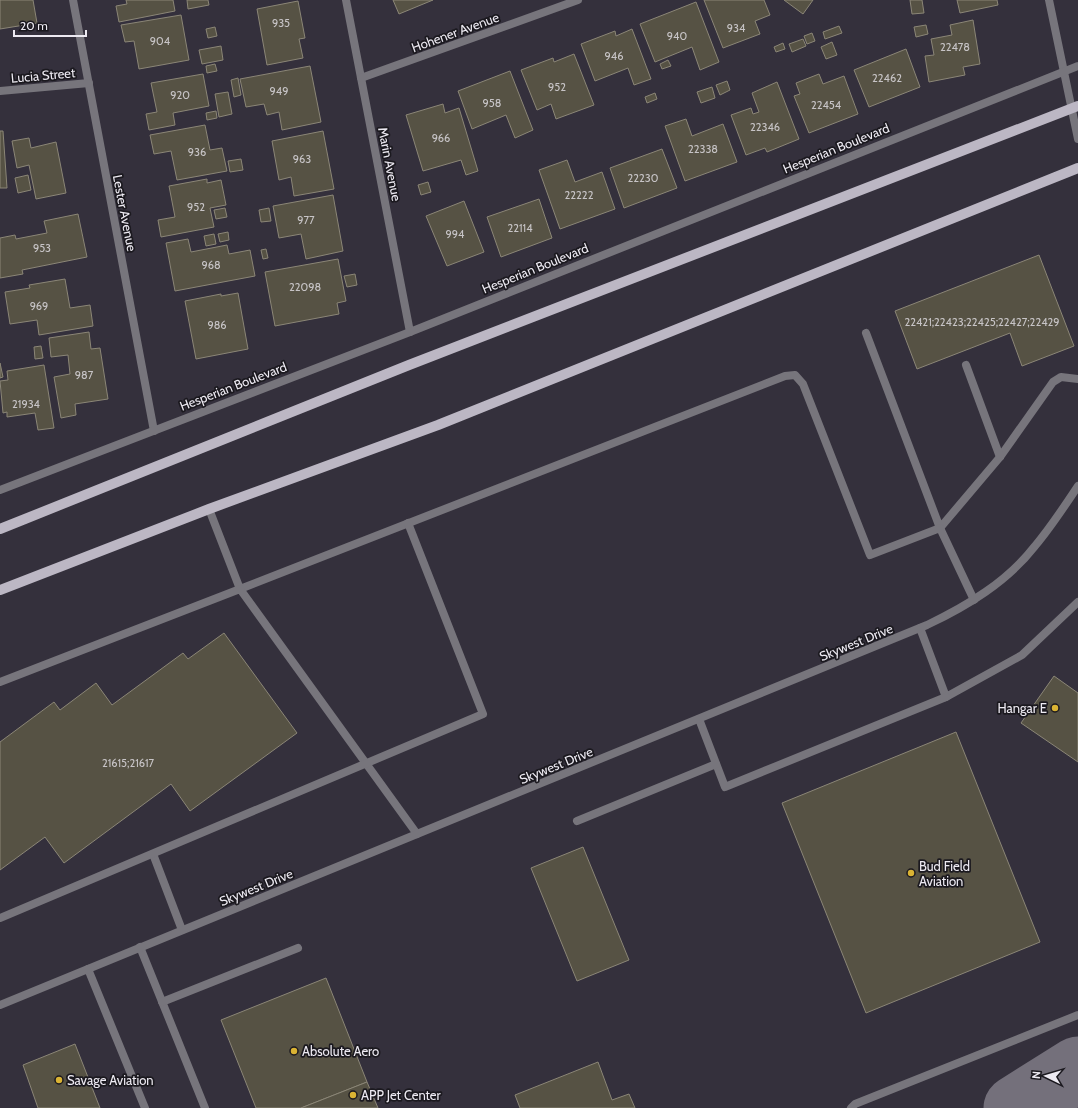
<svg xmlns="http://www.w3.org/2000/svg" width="1078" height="1108" font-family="Cabin,sans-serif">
<rect width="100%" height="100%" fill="#34303c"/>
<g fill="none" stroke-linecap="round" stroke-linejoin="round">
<!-- taxiway -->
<path stroke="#74707b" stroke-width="65" d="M1016,1108l62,-39"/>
</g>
<!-- building -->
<g fill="#565244" stroke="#8b8677">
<path d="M0,0h33l4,23 -37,6z"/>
<path d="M126,0h47l2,11 -56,11 -3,-16 11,-2z"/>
<path d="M187,0h21l1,5 -21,4z"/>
<path d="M393,0h40l-34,14z"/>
<path d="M704,0h60l6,15 -15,6 5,13 -37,14z"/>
<path d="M784,0h29l-10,14z"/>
<path d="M910,0h12l2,13 -12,1z"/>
<path d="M957,0h40l1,5 -38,8z"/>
<path d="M298,1l7,37 -6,1 4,19 -36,7 -10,-56z"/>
<path d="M696,2l23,60 -19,8 -8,-23 -37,15 -15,-38z"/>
<path d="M181,15l8,45 -50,9 -5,-28 -9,1 -4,-17z"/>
<path d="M973,20l7,44 -17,3 2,8 -36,7 -4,-26 9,-1 -3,-16 21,-4 -2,-10z"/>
<path d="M926,25l2,9 -12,3 -2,-10z"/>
<path d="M839,26l3,7 -17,6 -2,-7z"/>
<path d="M215,27l2,9 -9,2 -2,-9z"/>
<path d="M632,29l19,50 -17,6 -6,-17 -33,13 -14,-37 34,-13 1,5z"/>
<path d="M812,33l3,8 -8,3 -3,-8z"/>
<path d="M803,39l3,7 -14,6 -3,-8z"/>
<path d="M832,42l5,13 -11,4 -5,-12z"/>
<path d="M783,43l2,6 -9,3 -2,-5z"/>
<path d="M221,46l2,14 -21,4 -3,-14z"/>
<path d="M906,49l14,38 -51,20 -15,-37z"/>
<path d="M574,54l20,51 -38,14 -5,-15 -14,6 -16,-40 32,-12 1,4z"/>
<path d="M668,60l3,6 -9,3 -2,-5z"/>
<path d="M215,64l2,7 -10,2 -1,-7z"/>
<path d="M310,66l11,56 -39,8 -3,-18 -12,3 -3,-11 -18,3 -6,-28z"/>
<path d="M510,71l23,59 -18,8 -9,-23 -34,14 -14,-38z"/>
<path d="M203,74l6,32 -36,7 2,12 -26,5 -3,-16 11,-2 -6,-29z"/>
<path d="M819,74l4,10 21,-8 14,38 -49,19 -15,-37 6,-2 -4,-11z"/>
<path d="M238,78l3,17 -7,2 -3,-17z"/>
<path d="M727,81l3,9 -10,5 -4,-10z"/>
<path d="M777,82l22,57 -32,13 -2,-4 -19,7 -15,-40 20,-7 2,6 6,-2 -7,-19z"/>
<path d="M712,87l3,11 -14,5 -4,-11z"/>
<path d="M228,92l4,22 -13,3 -4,-23z"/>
<path d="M655,93l2,6 -10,4 -2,-6z"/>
<path d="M443,104l2,9 14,-5 19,63 -12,4 -5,-15 -38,11 -17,-56z"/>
<path d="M216,111l1,7 -10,2 -1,-7z"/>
<path d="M686,119l6,17 31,-12 14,38 -52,19 -20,-55z"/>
<path d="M205,125l5,25 12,-2 5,23 -50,9 -6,-29 -17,3 -4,-19z"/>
<path d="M0,131h3l4,57h-7z"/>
<path d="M323,131l11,58 -40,7 -3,-19 -12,3 -7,-39z"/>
<path d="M29,138l2,10 25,-6 10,51 -30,6 -7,-34 -12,3 -5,-27z"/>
<path d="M662,149l15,39 -53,20 -14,-40z"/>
<path d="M241,159l2,11 -13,2 -2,-11z"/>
<path d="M567,160l8,22 27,-10 13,37 -55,20 -21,-59z"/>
<path d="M28,175l3,15 -13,3 -3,-15z"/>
<path d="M207,179v4l14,-3 5,25 -16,3 4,19 -53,10 -3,-17 17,-3 -6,-31z"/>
<path d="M428,182l3,10 -10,3 -3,-10z"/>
<path d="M333,195l10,56 -37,8 -5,-25 -22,4 -6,-32z"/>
<path d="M539,199l13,39 -51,19 -14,-40z"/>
<path d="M464,201l20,51 -37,14 -21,-50z"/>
<path d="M225,208l2,9 -11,2 -2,-9z"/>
<path d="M269,208l2,13 -10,1 -2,-12z"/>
<path d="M78,214l9,43 -65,13 1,4 -23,4v-40l15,-3 1,4 31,-6 -3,-12z"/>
<path d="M228,232l1,8 -9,2 -2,-8z"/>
<path d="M214,234l2,10 -10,2 -2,-10z"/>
<path d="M188,239l3,13 36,-7 2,9 21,-4 5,26 -80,15 -9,-48z"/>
<path d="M266,249l2,9 -5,1 -2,-9z"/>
<path d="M1039,255l35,91 -52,20 -12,-33 -93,36 -22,-58z"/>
<path d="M338,259l8,42 -9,2 2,11 -64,12 -10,-54z"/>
<path d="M355,274l2,11 -10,2 -3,-11z"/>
<path d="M65,279l5,29 20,-3 3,21 -54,9 -2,-15 -27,4 -5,-32 25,-4 -1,-3z"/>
<path d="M238,293l10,56 -52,10 -11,-58 36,-7v2z"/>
<path d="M89,332l2,17 9,-1 8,51 -33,5 1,11 -15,3 -7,-41 16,-3 -2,-19 -17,2 -2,-19z"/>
<path d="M41,346l2,12 -8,1 -1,-12z"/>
<path d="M0,363l3,14 -3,1z"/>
<path d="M44,365l10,63 -16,2 -3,-17 -28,4v-5l-4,1 -3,-32 8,-1 -1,-9z"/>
<path d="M224,633l73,100 -107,78 -19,-27 -107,79 -19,-26 -45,33v-128l54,-40 6,8 36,-27 16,22 71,-52 5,6z"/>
<path d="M1054,676l24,17v69l-57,-39z"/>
<path d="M956,732l84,210 -174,71 -84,-210z"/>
<path d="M583,847l46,113 -52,21 -46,-113z"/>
<path d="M326,978l41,104 -66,26h-45l-35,-88z"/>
<path d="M75,1044l25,64h-62l-15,-43z"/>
<path d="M598,1062l14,38 17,-6 6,14h-115l-5,-13z"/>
<path d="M367,1082l11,26h-77z"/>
</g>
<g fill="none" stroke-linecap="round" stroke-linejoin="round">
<!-- lane -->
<g stroke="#77757c" stroke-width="8">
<path d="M866,333l74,195 60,-71 53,-75 8,-5 17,2"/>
<path d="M966,365l34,92"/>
<path d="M209,509l31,80 545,-213 10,-1 8,9 67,171 70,-27 34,72"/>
<path d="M920,628l26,69 76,-42 56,-53"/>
<path d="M0,682l240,-93 177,245"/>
<path d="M699,719l26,68 221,-90"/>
<path d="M577,821l139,-57"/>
<path d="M153,854l29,76"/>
<path d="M0,918l483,-204 -75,-191"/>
<path d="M140,947l65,161"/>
<path d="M88,969l57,139"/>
<path d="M162,1002l136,-54"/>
<path d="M851,1108l4,-4 223,-89"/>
</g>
<!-- street -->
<g stroke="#77757c" stroke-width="8">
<path d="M73,0l81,431"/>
<path d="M346,0l64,332"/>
<path d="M1049,0l29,139"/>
<path d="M361,78l217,-78"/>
<path d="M0,91l89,-8"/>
<path d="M0,490l410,-158 668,-266"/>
<path d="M0,1005l927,-380c40,-19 80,-43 108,-79 16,-19 29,-39 43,-60"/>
</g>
<!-- primary -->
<g stroke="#bcb7c4" stroke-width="10">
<path d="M0,529l409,-164 669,-259"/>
<path d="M0,590l209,-81 229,-84 640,-257"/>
</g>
</g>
<!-- markers -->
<g fill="#dab333" stroke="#1b191f" stroke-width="1.5">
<circle cx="1055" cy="708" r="4"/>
<circle cx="911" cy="873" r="4"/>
<circle cx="294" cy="1051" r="4"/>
<circle cx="59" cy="1080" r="4"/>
<circle cx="353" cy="1095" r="4"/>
</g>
<g text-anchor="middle" stroke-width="3.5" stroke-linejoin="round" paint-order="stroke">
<!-- number labels -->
<g font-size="11" fill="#c7c4c6">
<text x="281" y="27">935</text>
<text x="736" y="32">934</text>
<text x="677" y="40">940</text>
<text x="160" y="45">904</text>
<text x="955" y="51">22478</text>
<text x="614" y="60">946</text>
<text x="887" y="82">22462</text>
<text x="557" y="91">952</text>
<text x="279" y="95">949</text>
<text x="180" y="99">920</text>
<text x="492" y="107">958</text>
<text x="826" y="109">22454</text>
<text x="765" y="131">22346</text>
<text x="441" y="142">966</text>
<text x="703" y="153">22338</text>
<text x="197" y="156">936</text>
<text x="302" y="163">963</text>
<text x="643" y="182">22230</text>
<text x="579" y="199">22222</text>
<text x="196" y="211">952</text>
<text x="306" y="224">977</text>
<text x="520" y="232">22114</text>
<text x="455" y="238">994</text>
<text x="42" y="252">953</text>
<text x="211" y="269">968</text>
<text x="305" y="291">22098</text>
<text x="39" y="310">969</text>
<text x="982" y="326">22421;22423;22425;22427;22429</text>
<text x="217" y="329">986</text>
<text x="84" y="379">987</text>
<text x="26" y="408">21934</text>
<text x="128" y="767">21615;21617</text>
</g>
<!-- street labels -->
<g font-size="13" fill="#edeaf2" stroke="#1b191f">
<text transform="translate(455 32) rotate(-20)" y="5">Hohener Avenue</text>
<text transform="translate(43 75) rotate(-5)" y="5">Lucia Street</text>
<text transform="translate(836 148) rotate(-22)" y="5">Hesperian Boulevard</text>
<text transform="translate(390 164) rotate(79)" y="5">Marin Avenue</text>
<text transform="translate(125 213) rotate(79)" y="5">Lester Avenue</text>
<text transform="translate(535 268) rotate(-22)" y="5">Hesperian Boulevard</text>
<text transform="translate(233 386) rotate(-21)" y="5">Hesperian Boulevard</text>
<text transform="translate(856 642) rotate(-22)" y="5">Skywest Drive</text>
<text transform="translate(556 765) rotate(-22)" y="5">Skywest Drive</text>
<text transform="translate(256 887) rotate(-22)" y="5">Skywest Drive</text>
</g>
<!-- poi labels -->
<g font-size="13" fill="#edeaf2" stroke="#1b191f" text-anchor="start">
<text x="1047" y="713" text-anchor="end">Hangar E</text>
<text x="919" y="871">Bud Field<tspan x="919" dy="15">Aviation</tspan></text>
<text x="302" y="1056">Absolute Aero</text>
<text x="67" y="1085">Savage Aviation</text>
<text x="361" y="1100">APP Jet Center</text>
</g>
</g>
<!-- north arrow -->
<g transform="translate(1046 1076) rotate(275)" stroke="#1b191f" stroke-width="3" paint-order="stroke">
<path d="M0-3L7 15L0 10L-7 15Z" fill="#edeaf2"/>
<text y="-6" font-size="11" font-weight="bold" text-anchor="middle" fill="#edeaf2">N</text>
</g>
<!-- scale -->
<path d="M14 30v6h72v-6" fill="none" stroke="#edeaf2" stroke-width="2"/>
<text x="20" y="30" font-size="12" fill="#edeaf2" stroke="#1b191f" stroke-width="3" paint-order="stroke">20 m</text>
</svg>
